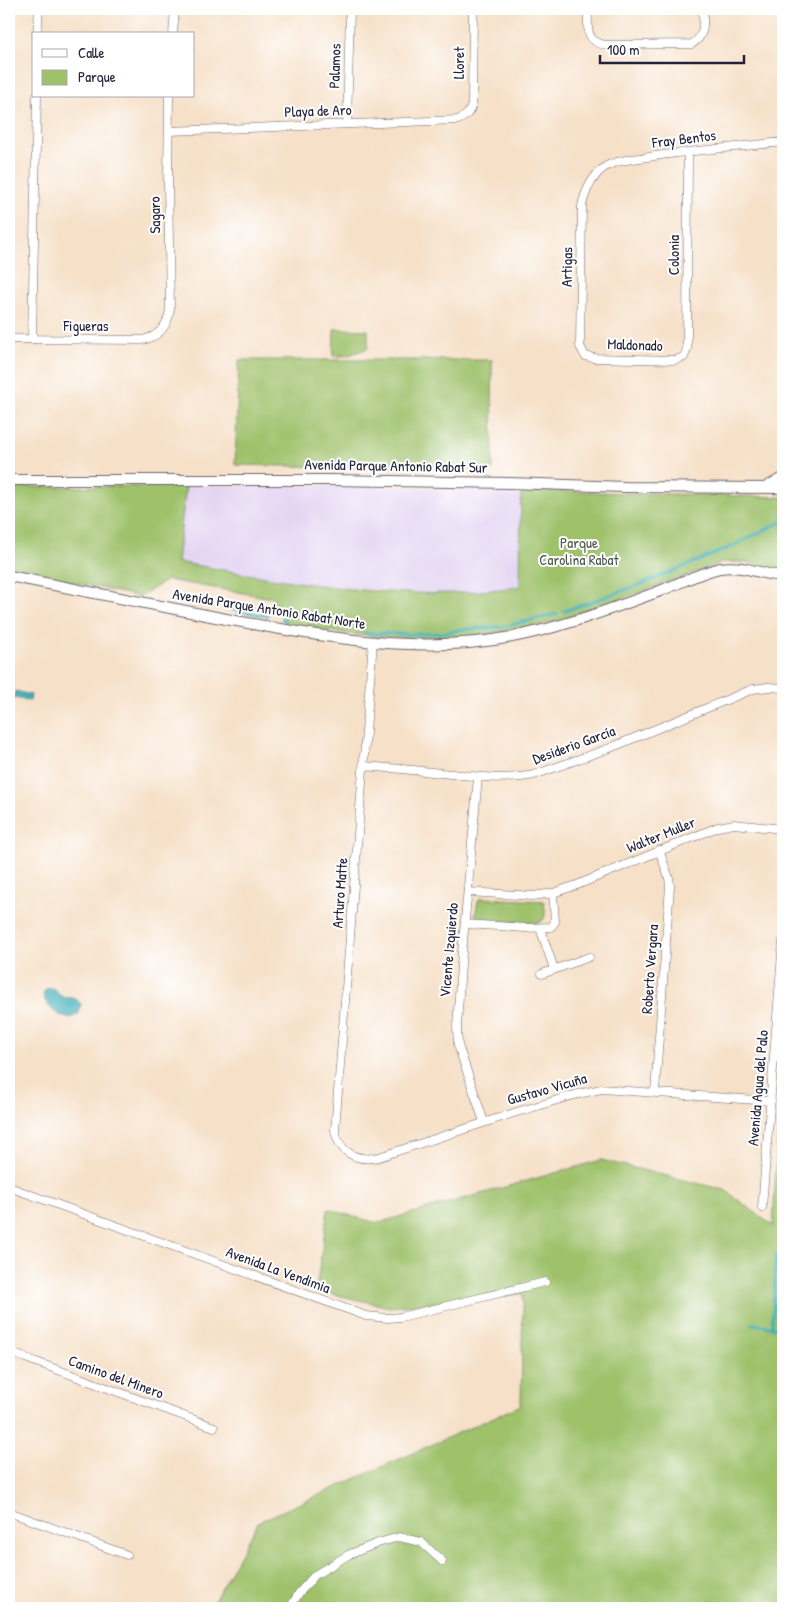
<svg xmlns="http://www.w3.org/2000/svg" width="792" height="1617" font-family="'Patrick Hand',sans-serif">
<rect width="100%" height="100%" fill="#fff"/>
<filter id="ink" filterUnits="userSpaceOnUse"><feTurbulence type="fractalNoise" baseFrequency=".02" numOctaves="2"/><feDisplacementMap in="SourceGraphic" scale="10" xChannelSelector="R" yChannelSelector="G"/><feConvolveMatrix kernelMatrix="1 2 1 2 8 2 1 2 1" color-interpolation-filters="sRGB"/></filter>
<filter id="wash" filterUnits="userSpaceOnUse"><feTurbulence type="fractalNoise" baseFrequency=".0096" numOctaves="4" result="noise"/><feDisplacementMap in="SourceGraphic" scale="20" xChannelSelector="R" yChannelSelector="G"/><feGaussianBlur stdDeviation="1.12" result="paint"/><feColorMatrix in="noise" values="0 0 0 0 0 0 0 0 0 0 0 0 0 0 0 0 0 1.4 0 .05"/><feComposite in="paint" operator="in"/></filter>
<g filter="url(#wash)">
<rect width="100%" height="100%" fill="#f6e0c7"/>
<!-- built -->
<path fill="#e3d3f2" d="M186,486h167l168,4 -1,96 -56,7 -25,1 -42,-2 -96,-9 -124,-21z"/>
<!-- green -->
<g fill="#9ec16a" stroke="#607252">
<path d="M334,329l34,1v18l-22,8h-13z"/>
<path d="M239,360h253l1,110 -258,-5z"/>
<path d="M186,486l-9,76c113,19 229,44 343,24l1,-96 262,7v71l-7,1 -29,-7h-23l-150,54 -33,9 -59,10 -49,3 -55,-1 -92,-11 -13,-28 -106,-18 -27,17 -131,-29v-81z"/>
<path d="M482,898l62,3c1,10 4,22 -9,22l-56,-3 -4,-4 3,-16z"/>
<path d="M783,1014v594h-573l48,-86 263,-117 2,-111 -134,13 -73,-17 12,-81 49,14 224,-63 124,30 48,36z"/>
</g>
<!-- water -->
<g fill="#3eafb7" stroke="#306879">
<path d="M15,691l16,4 -1,6 -16,-3z"/>
<path d="M51,988c6,1 5,5 10,8 9,5 13,-3 20,9l-2,8 -6,4 -6,1c-11,-3 -22,-13 -24,-24l3,-5z"/>
</g>
<g fill="none" stroke-linecap="round" stroke-linejoin="round">
<!-- stream -->
<g stroke="#3eafb7" stroke-width="3">
<path d="M171,598l35,7"/>
<path d="M229,609l38,7"/>
<path d="M564,611l78,-27 89,-37 52,-26"/>
<path d="M282,619l3,1"/>
<path d="M365,633l42,1 36,-1 15,-3 43,-3 56,-13"/>
<path d="M753,1324l26,4"/>
<path d="M772,1327l4,-71"/>
</g>
</g>
</g>
<g filter="url(#ink)">
<g fill="none" stroke-linecap="round" stroke-linejoin="round">
<defs>
<g id="minor">
<path d="M588,9c0,17 -4,33 18,36l86,-1c14,-9 11,-20 11,-35"/>
<path d="M37,34l2,-25"/>
<path d="M173,34l2,-25"/>
<path d="M347,124l3,-115"/>
<path d="M169,131l289,-11c8,-4 12,-7 14,-16l1,-95"/>
<path d="M688,152l-1,197 -3,8 -9,3 -81,-2 -9,-2 -5,-10 2,-140c3,-15 11,-31 23,-39 14,-8 33,-8 49,-11 43,-6 86,-9 129,-14"/>
<path d="M9,339l133,1c17,-3 26,-14 28,-31l-2,-128 1,-85"/>
<path d="M32,339l5,-243"/>
<path d="M373,641l-38,489c4,23 22,32 44,27l138,-45 57,-17 27,-6 170,12"/>
<path d="M364,766c26,2 52,4 77,7 32,3 62,8 93,2l76,-27 143,-59 15,-2 15,1"/>
<path d="M478,777l-17,187 -4,63 1,18 26,77"/>
<path d="M468,892l65,4 20,-3 24,-8 141,-58 16,-3 49,5"/>
<path d="M465,924l61,4 25,-1 4,-5 -2,-29"/>
<path d="M540,928l14,41"/>
<path d="M542,974l47,-17"/>
<path d="M655,1092l15,-206 -1,-8 -10,-28"/>
<path d="M9,1187l357,129 22,2 13,-1 144,-35"/>
<path d="M762,1208l21,-267"/>
<path d="M9,1352l205,75"/>
<path d="M9,1512l118,43"/>
<path d="M290,1608l9,-15 16,-18 33,-20 30,-12 21,-6 22,5 21,19"/>
</g>
<g id="tertiary">
<path d="M9,480h322l179,3 115,4 158,1"/>
<path d="M768,486l15,-8"/>
<path d="M9,576c74,15 148,30 222,44 92,17 188,35 281,17 51,-10 99,-28 148,-46 20,-8 39,-18 60,-23 24,-4 40,7 63,8"/>
</g>
</defs>
<!-- minor casing -->
<use href="#minor" stroke="#6c646c" stroke-width="9"/>
<!-- tertiary casing -->
<use href="#tertiary" stroke="#6c646c" stroke-width="12"/>
<!-- minor -->
<use href="#minor" stroke="#fff" stroke-width="8"/>
<!-- tertiary -->
<use href="#tertiary" stroke="#fff" stroke-width="10"/>
</g>
</g>
<g text-anchor="middle" stroke-width="4" stroke-linejoin="round" paint-order="stroke">
<!-- street labels -->
<g font-size="15" fill="#22223b" stroke="#fff">
<text transform="translate(459 63) rotate(-89)" y="5">Lloret</text>
<text transform="translate(335 66) rotate(-88)" y="5">Palamos</text>
<text transform="translate(318 111) rotate(-2)" y="5">Playa de Aro</text>
<text transform="translate(684 139) rotate(-7)" y="5">Fray Bentos</text>
<text transform="translate(155 215) rotate(-91)" y="5">Sagaro</text>
<text transform="translate(674 255) rotate(-90)" y="5">Colonia</text>
<text transform="translate(567 267) rotate(-89)" y="5">Artigas</text>
<text x="86" y="331">Figueras</text>
<text transform="translate(635 345) rotate(2)" y="5">Maldonado</text>
<text transform="translate(396 466) rotate(1)" y="5">Avenida Parque Antonio Rabat Sur</text>
<text transform="translate(269 609) rotate(9)" y="5">Avenida Parque Antonio Rabat Norte</text>
<text transform="translate(574 745) rotate(-20)" y="5">Desiderio García</text>
<text transform="translate(661 835) rotate(-22)" y="5">Walter Muller</text>
<text transform="translate(340 893) rotate(-86)" y="5">Arturo Matte</text>
<text transform="translate(449 950) rotate(-85)" y="5">Vicente Izquierdo</text>
<text transform="translate(650 969) rotate(-86)" y="5">Roberto Vergara</text>
<text transform="translate(758 1088) rotate(-85)" y="5">Avenida Agua del Palo</text>
<text transform="translate(547 1089) rotate(-16)" y="5">Gustavo Vicuña</text>
<text transform="translate(278 1270) rotate(20)" y="5">Avenida La Vendimia</text>
<text transform="translate(116 1377) rotate(20)" y="5">Camino del Minero</text>
</g>
<!-- park labels -->
<g font-size="15" fill="#4d5a4b" stroke="#fff">
<text x="579" y="548">Parque<tspan x="579" dy="17">Carolina Rabat</tspan></text>
</g>
</g>
<!-- margin -->
<rect width="792" height="1617" fill="none" stroke="#fff" stroke-width="30"/>
<!-- legend -->
<rect x="32" y="32" width="162" height="65" fill="#ffffff" stroke="#a7a7b1"/>
<rect x="42" y="49" width="25" height="8" fill="#ffffff" stroke="#a7a7b1"/>
<text x="78" y="58" font-size="15" fill="#22223b">Calle</text>
<rect x="42" y="70" width="25" height="15" fill="#9ec16a" stroke="#a7a7b1"/>
<text x="78" y="82" font-size="15" fill="#22223b">Parque</text>
<!-- scale -->
<path d="M600 55v8h144v-8" fill="none" stroke="#22223b" stroke-width="2.5"/>
<text x="607" y="55" font-size="15" fill="#22223b" stroke="#ffffff" stroke-width="4" paint-order="stroke">100 m</text>
</svg>
